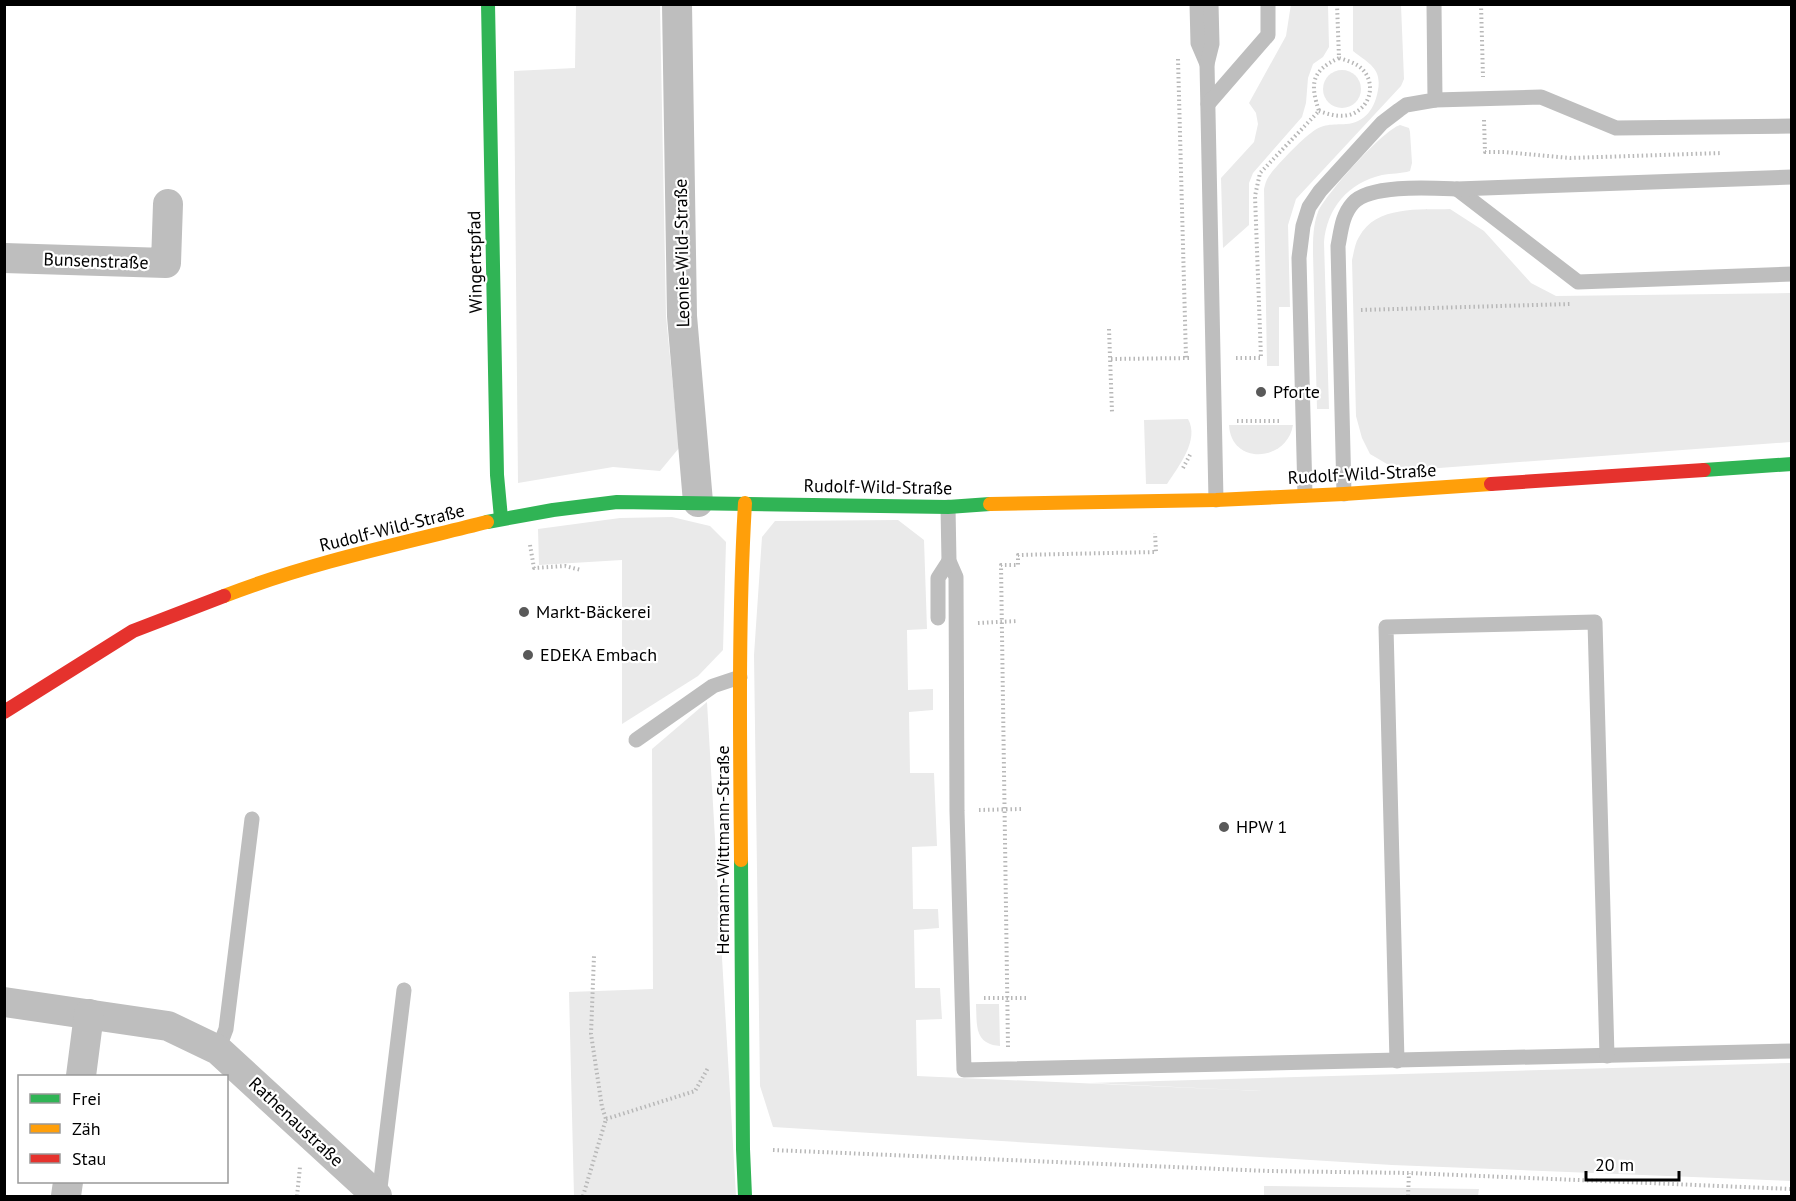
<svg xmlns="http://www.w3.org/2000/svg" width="1796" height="1201" font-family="'PT Sans',sans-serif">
<rect width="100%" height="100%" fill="#fff"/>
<!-- green -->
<g fill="#eaeaea">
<path d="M1291,4l37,1 1,42 -6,10 -10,7 -5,14 -2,25 -4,14 -49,56 -4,10v42l-26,23 -2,-70 33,-36 4,-18 -2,-11 -7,-10 37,-67z"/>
<path d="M576,5h84l6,311 13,132 -19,23 -47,-4 -95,16 -4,-412 61,-3z"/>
<path d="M1353,5h48l3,74 -3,7 -105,113 -8,26 2,82h-11v59h-12l-3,-177c1,-4 2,-9 5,-13 6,-9 33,-37 42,-43 12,-10 21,-8 35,-9 19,-1 29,-16 32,-34 4,-22 -10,-27 -25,-39z"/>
<circle cx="1342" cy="89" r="19"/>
<path d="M1400,125l9,3 1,4 2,31 -2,8c-9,3 -19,2 -28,4 -34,8 -55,33 -58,67l5,167h-12l-4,-156c0,-14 0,-28 5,-41 7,-17 65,-82 82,-87z"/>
<path d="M1450,209l34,22 47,52 25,13 235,-3v149l-392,29 -29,-17 -8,-16 -6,-22 -4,-156c2,-8 3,-17 7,-23 17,-32 61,-27 91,-28z"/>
<path d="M1188,419c12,21 -10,48 -21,65h-21l-2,-64z"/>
<path d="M1229,425h64c-6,37 -62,41 -64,0z"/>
<path d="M672,517l38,9 16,16 -3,108 -25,26 -76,48v-164l-83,5 -1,-36 82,-11z"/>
<path d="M898,520l26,20 3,89 -20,1 1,60 25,-1v21l-24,2 1,61h24l3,73 -25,1 1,62h25l1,19 -25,2 1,58h25l2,31 -26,1 1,56 345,15 -172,-8 701,-20v118l-399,-16 -619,-38 -13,-41 -6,-431 8,-118 13,-16z"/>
<path d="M707,702l29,494h-162l-5,-204 84,-3 -1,-240z"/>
<path d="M976,1004h23l1,42c-26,-2 -23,-21 -24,-42z"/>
<path d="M1264,1186l215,3 -1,7h-214z"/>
</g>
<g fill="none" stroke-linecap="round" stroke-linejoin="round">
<!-- path -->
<g stroke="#b8b8b8" stroke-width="4" stroke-dasharray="1.5 3" stroke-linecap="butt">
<path d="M1481,4l2,73"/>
<path d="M1178,59l8,299"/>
<path d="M1319,111c11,4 26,8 37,1 18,-10 19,-36 1,-47 -5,-3 -12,-5 -18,-7"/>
<path d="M1484,120l1,32h19l66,6 152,-5"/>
<path d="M1361,310l209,-6"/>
<path d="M1109,329l3,83"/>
<path d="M1236,358h25l-6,-162 5,-23 59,-62c-9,-27 -8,-40 20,-53l-2,-54"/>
<path d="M1111,359l79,-1"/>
<path d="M1237,421h43"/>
<path d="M1183,468l8,-15"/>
<path d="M530,545l4,23 31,-2 16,4"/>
<path d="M978,623l40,-2"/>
<path d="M979,810l42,-1"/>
<path d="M984,998h44"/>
<path d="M1008,1047l-7,-482h17v-10l138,-3 -1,-19"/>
<path d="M606,1119l89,-28 13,-23"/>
<path d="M773,1150l495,21 141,2 383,16"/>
<path d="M297,1196l3,-29"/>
<path d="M583,1196l23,-77 -4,-12 -11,-73 3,-78"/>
<path d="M1408,1196l1,-23"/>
</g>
<!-- lane -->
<g stroke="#bebebe" stroke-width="15">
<path d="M1197,4l1,39 9,21"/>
<path d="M1211,4l1,40 -5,20 9,436"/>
<path d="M1435,100l106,-3 75,31 176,-2"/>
<path d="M1208,104l60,-69v-31"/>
<path d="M1457,189l121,93 214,-8"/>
<path d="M1344,494l-6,-248c3,-15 4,-31 15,-43 17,-19 79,-15 104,-14l335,-12"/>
<path d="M1305,495l-6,-237 4,-32 6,-19 11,-16 62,-68 17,-13 7,-5 29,-5 -1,-96"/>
<path d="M948,507l1,54 7,16 1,234 7,259 828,-19"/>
<path d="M938,618v-40l11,-17"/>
<path d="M636,740l77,-54 27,-9"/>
<path d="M218,1050l8,-21 26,-210"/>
<path d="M1397,1061l-11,-434 209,-5 12,434"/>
<path d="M379,1196l25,-206"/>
</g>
<!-- street -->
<g stroke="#bebebe" stroke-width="30">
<path d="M677,4l5,312 16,186"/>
<path d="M4,258l162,5 2,-59"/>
<path d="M4,1002l164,24 50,24 159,146"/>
<path d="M81,1076l8,-62"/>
<path d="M66,1196l2,-14"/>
</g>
<!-- fast -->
<g stroke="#30b455" stroke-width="14">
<path d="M488,4l9,471 4,43"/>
<path d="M1704,470l88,-6"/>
<path d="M487,522l66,-12 64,-8 331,5 42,-3"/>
<path d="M741,860l2,289 2,47"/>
</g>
<!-- slow -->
<g stroke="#ff9f0a" stroke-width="14">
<path d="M990,504l226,-4 128,-6 147,-10"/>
<path d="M224,596c85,-33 175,-52 263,-74"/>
<path d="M741,860c-1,-119 -3,-238 4,-357"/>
</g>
<!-- jam -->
<g stroke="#e5322d" stroke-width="14">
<path d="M1491,484l213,-14"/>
<path d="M4,712l129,-81 91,-35"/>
</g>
</g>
<!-- markers -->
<g fill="#595959" stroke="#fff" stroke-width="2">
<circle cx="1261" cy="392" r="6"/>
<circle cx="524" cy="612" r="6"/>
<circle cx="528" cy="655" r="6"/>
<circle cx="1224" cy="827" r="6"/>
</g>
<g text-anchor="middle" stroke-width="4.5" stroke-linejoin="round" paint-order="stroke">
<!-- street labels -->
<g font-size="18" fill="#000" stroke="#fff">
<text transform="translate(682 253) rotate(-91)" y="6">Leonie-Wild-Straße</text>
<text transform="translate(96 261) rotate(2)" y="6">Bunsenstraße</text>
<text transform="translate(475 262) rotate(-91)" y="6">Wingertspfad</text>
<text transform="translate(1362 474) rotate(-3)" y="6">Rudolf-Wild-Straße</text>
<text transform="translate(878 487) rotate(1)" y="6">Rudolf-Wild-Straße</text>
<text transform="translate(392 528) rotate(-14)" y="6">Rudolf-Wild-Straße</text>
<text transform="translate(723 850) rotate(-90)" y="6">Hermann-Wittmann-Straße</text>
<text transform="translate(296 1122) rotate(43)" y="6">Rathenaustraße</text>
</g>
<!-- poi labels -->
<g font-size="18" fill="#000" stroke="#fff" text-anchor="start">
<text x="1273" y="398">Pforte</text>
<text x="536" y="618">Markt-Bäckerei</text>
<text x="540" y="661">EDEKA Embach</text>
<text x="1236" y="833">HPW 1</text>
</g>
</g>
<!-- border -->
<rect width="1796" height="1201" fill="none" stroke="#000000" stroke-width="12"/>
<!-- legend -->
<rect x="18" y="1075" width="210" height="108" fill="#ffffff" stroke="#999999" stroke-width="1.5"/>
<rect x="30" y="1094" width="30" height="9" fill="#30b455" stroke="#999999" stroke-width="1.5"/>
<text x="72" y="1105" font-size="18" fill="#000000">Frei</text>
<rect x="30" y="1124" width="30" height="9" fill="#ff9f0a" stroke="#999999" stroke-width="1.5"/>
<text x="72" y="1135" font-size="18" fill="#000000">Zäh</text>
<rect x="30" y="1154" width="30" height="9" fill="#e5322d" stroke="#999999" stroke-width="1.5"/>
<text x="72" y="1165" font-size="18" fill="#000000">Stau</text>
<!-- scale -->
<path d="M1586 1171v9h93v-9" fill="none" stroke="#000000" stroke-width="3"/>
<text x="1595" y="1171" font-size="18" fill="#000000" stroke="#ffffff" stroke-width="4.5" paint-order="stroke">20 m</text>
</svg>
